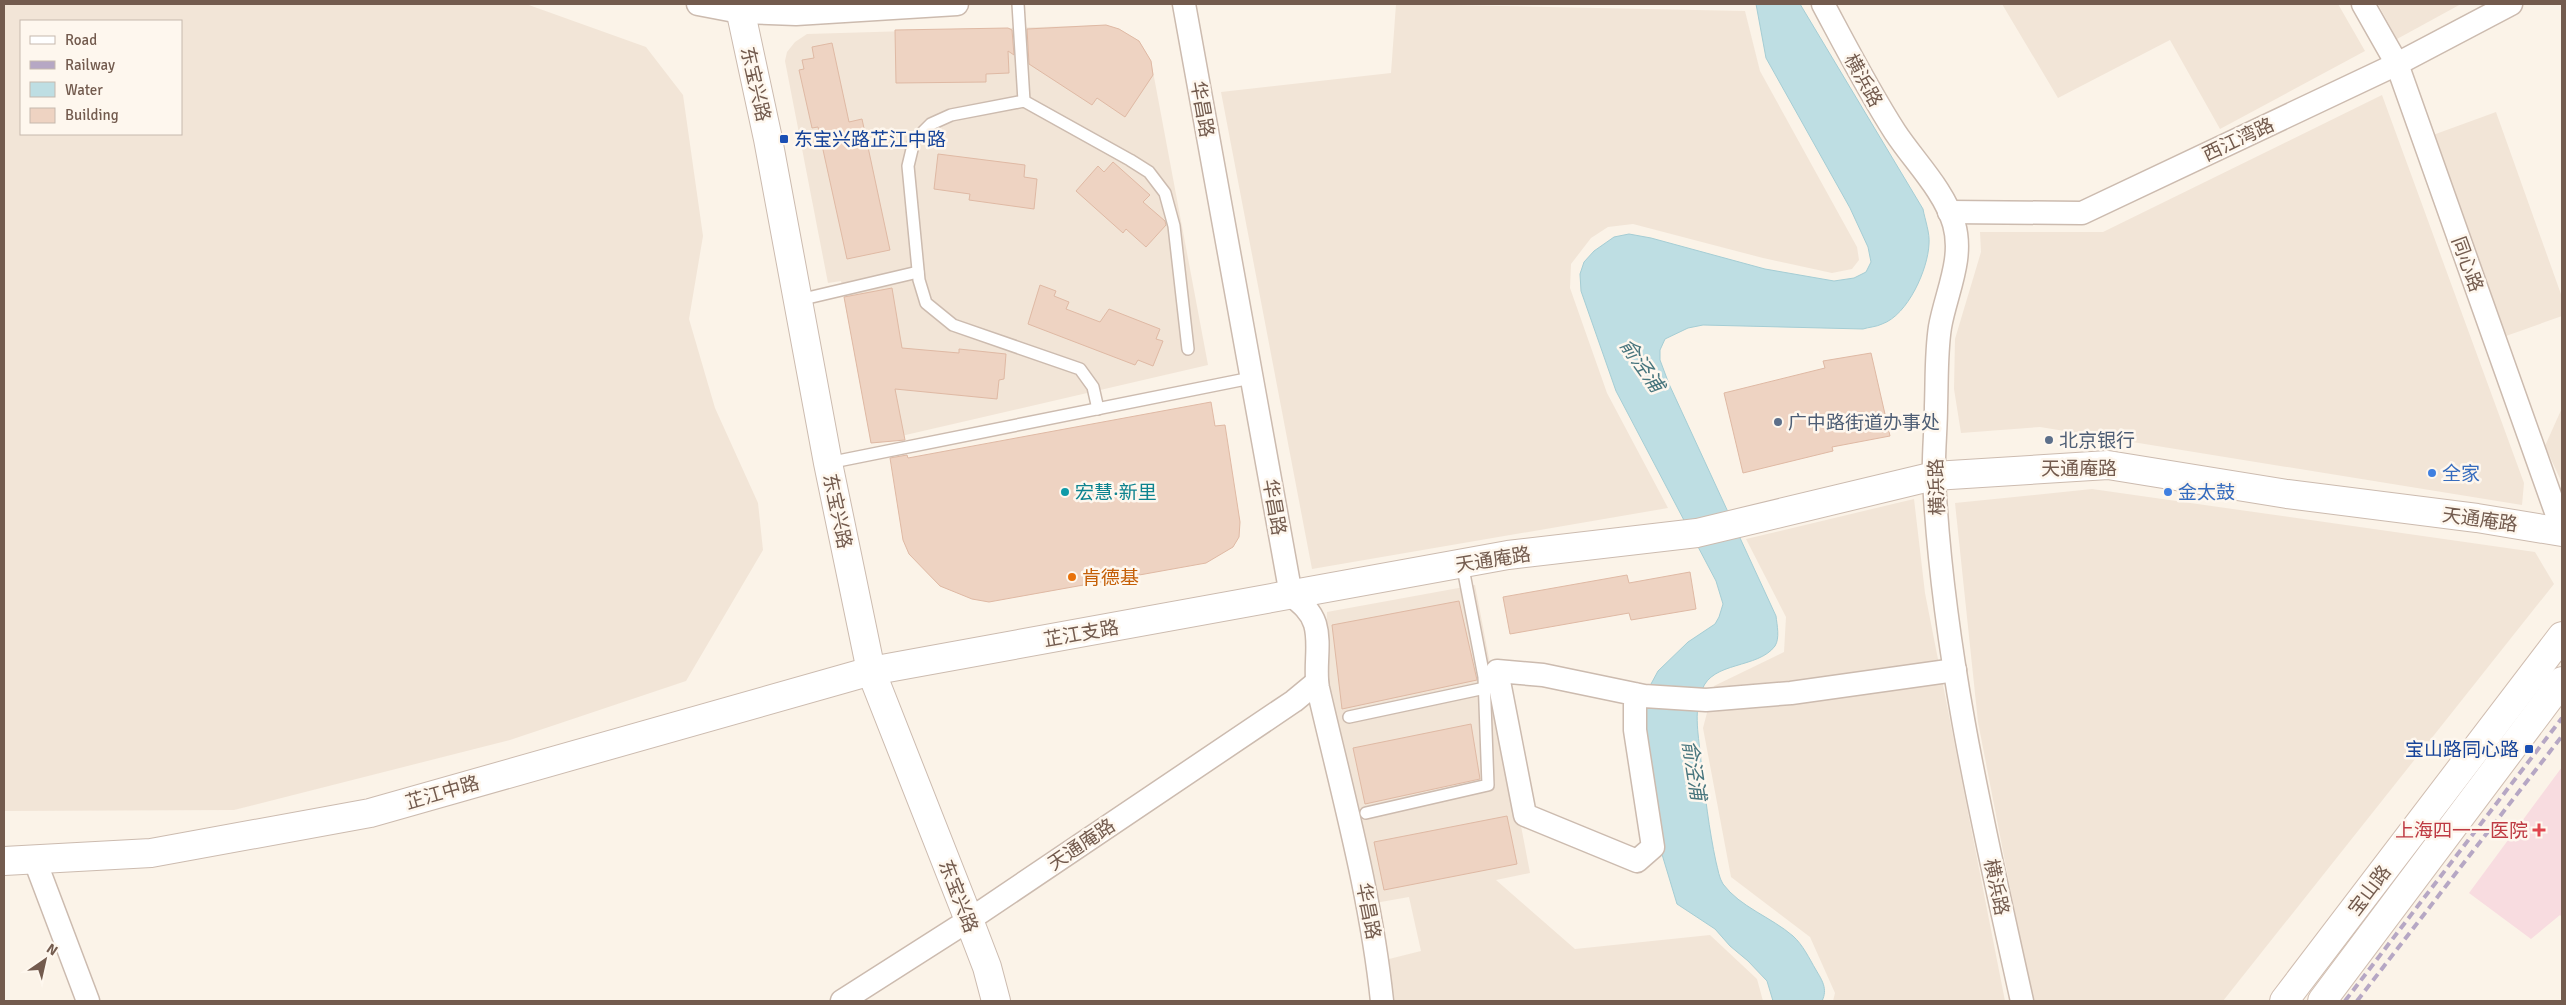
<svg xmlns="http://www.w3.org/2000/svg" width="2566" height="1005" font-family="Signika,'Noto Sans SC',sans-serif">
<rect width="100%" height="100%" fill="#fbf3e8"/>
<!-- residential -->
<g fill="#f2e5d7" fill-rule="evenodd">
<path d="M4,4h522l120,43 37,48 20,141 -14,83 26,89 43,95 5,47 -77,131 -176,59 -276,70 -230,1zM21,21h160v113h-160z"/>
<path d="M1396,4l349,7 15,60 97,176 2,13 -7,9 -20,4 -69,-15 -130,-34 -25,3 -17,11 -20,26 -1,24 37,105 61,115 -356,61 -91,-477 170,-19z"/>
<path d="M2002,4h336l27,47 -145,78 -50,-89 -112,58z"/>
<path d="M2378,4h83l-64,35z"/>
<path d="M1106,25l13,4 20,12 12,20 57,304 -337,78 -30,-162 -13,2 -43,-222 2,-9 8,-10 12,-8z"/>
<path d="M2382,95l142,388 -2,22 -482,-78 -79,6 -7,-44 1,-50 26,-87 -1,-20h123z"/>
<path d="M2496,112l66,185v19l-56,20 -73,-201z"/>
<path d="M2562,408v75l-17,-37z"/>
<path d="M2092,489l443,63 19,32 -331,417h-191l-54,-279 -23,-219z"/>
<path d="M1914,499l11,94 80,408h-172l2,-8 -25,-56 -79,-60 -28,-149 11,-42 70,-34 2,-35 -40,-78z"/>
<path d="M1475,585l55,288 -34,7 79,69 135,-14 47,44 6,22h-373l-5,-41 36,-9 -12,-54 -34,6 -50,-236 2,-55z"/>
</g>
<!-- medical -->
<path fill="#f8dce0" d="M2562,767v150l-2,-2 -29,24 -62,-46z"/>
<!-- water -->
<path fill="#bedee3" stroke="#a5cdd4" d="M1756,4h44l123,205c2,11 7,24 6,35 -1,25 -21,71 -47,80 -6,3 -13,3 -19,5l-160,-4 -15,3 -23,11 -5,11v10l9,24 107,232c1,9 4,22 -1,30 -17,23 -63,15 -73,44 -9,23 -3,47 -1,71 4,34 8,68 15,101 2,7 3,16 7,22 17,23 48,33 70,52 10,9 16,22 23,34 6,10 12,19 6,31h-49l-6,-20 -19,-20 -18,-15 -15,-17 -38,-25 -16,-53 -13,-68 -3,-69 6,-30 7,-13 30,-29 27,-18 4,-7 4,-13 -7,-23 -100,-190 -35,-100 -1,-17 4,-12 10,-11 20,-14 15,-3 22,4 114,31 69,12 20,-3 12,-6 5,-10 -3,-15 -18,-39 -84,-150z"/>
<!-- building -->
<g fill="#eed3c2" stroke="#dfb9a4">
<path d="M1106,25l13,4 20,12 12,20 2,14 -28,42 -28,-19 -5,7 -63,-41 -2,-35z"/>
<path d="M1008,28l4,2 2,25 -6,-4 1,22 -23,1v8l-90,1 -1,-53z"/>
<path d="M832,43l17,79 13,-3 28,131 -43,9 -29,-132 -6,1 -13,-58 5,-1 -2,-9 12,-2 -2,-11z"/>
<path d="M938,154l87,11 -1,12 13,2 -3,30 -65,-9 1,-6 -36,-5z"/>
<path d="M1113,162l37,33 -7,7 22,19 1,4 -20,22 -20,-18 -3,4 -47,-42 22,-25 6,6z"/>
<path d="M1040,285l16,6 -2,5 15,6 -3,7 34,13 9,-13 51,20 -4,10 7,2 -10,25 -15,-6 -3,5 -107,-41z"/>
<path d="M892,288l10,60 57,5v-4l47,5 -2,25 -5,1 -2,19 -102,-10 10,51 -34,3 -27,-146z"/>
<path d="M1871,353l19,83 -58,11 1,4 -90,22 -19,-80 101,-25 -2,-7z"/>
<path d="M1211,402l4,24 10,-1 15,97 -1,15 -6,10 -27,16 -217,39 -17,-3 -32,-13 -31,-32 -6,-14 -13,-82 17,-3 1,3z"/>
<path d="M1690,572l6,37 -65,11 -2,-7 -119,21 -7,-37 124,-22 2,8z"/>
<path d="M1459,601l18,79 -135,29 -10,-84z"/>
<path d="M1471,724l9,55 -115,25 -12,-56z"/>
<path d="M1507,816l10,48 -133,26 -10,-48z"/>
</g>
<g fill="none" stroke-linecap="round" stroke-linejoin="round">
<defs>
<g id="service">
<path d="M1018,4l6,97"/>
<path d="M799,300l119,-28"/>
<path d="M1098,409l-5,-22 -13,-18 -127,-44 -27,-22 -7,-23 -11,-114 6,-25 17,-17 20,-9 73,-14 106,59 19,12 16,21 9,33 14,123"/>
<path d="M828,463l423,-85"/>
<path d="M1349,717l136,-29"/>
<path d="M1366,813l122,-28 -4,-108 -22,-114"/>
</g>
<g id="minor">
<path d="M698,4l42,8 56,2 161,-10"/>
<path d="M1184,4l107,591c10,8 20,16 24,29 6,20 -1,44 3,64 24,104 53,207 64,313"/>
<path d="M1823,4c23,43 45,86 72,128 19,29 49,58 59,92 10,35 -8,69 -14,103 -4,26 -3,52 -4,79 0,24 -3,49 -2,73 9,177 50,350 88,522"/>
<path d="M2363,4l34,60 165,465"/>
<path d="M1949,212l133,1 315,-149 114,-60"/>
<path d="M1635,694v36l18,117 -16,14 -112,-46 -28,-144 46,4 101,21 62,4 85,-7 164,-23"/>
<path d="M34,858l54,143"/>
<path d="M842,1001l127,-81 325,-219 23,-19"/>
</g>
<g id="tertiary">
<path d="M739,4l29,135 60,324 43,208 98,249 18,47 9,34"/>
<path d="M4,861l147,-8 219,-40 501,-142 637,-116 189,-22 237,-57 174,-11 179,29 190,24 85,14"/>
</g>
<g id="secondary">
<path d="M2284,1001l278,-365"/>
<path d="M2322,1001l240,-320"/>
</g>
</defs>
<!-- service casing -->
<use href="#service" stroke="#ccbbaf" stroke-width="14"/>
<!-- minor casing -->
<use href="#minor" stroke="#ccbbaf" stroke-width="25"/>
<!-- tertiary casing -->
<use href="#tertiary" stroke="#ccbbaf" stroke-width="30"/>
<!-- secondary casing -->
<use href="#secondary" stroke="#d0bdb0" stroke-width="30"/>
<!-- service -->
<use href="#service" stroke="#fff" stroke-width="11"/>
<!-- minor -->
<use href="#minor" stroke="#fff" stroke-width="22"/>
<!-- tertiary -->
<use href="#tertiary" stroke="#fff" stroke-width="28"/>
<!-- secondary -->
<use href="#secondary" stroke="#fff" stroke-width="28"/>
<!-- rail -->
<g stroke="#b6a7c4" stroke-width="4" stroke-dasharray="8 5" stroke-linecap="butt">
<path d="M2345,1001l217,-283"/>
<path d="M2357,1001l205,-265"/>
</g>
</g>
<!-- markers -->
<g fill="#1a4fb4" stroke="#fef7ee" stroke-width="2">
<rect x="779" y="134" width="10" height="10" rx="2.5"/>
<rect x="2524" y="744" width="10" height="10" rx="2.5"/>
</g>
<g fill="#5c6f8a" stroke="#fef7ee" stroke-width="2">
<circle cx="1778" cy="422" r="5"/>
<circle cx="2049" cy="440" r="5"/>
</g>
<g fill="#3f7fe0" stroke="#fef7ee" stroke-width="2">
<circle cx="2432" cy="473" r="5"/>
<circle cx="2168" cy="492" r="5"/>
</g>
<circle fill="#0f9aa8" stroke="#fef7ee" stroke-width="2" cx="1065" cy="492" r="5"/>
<circle fill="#e8710a" stroke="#fef7ee" stroke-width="2" cx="1072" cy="577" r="5"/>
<path fill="#e0444e" stroke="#fef7ee" stroke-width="2" d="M2536.5 822.5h5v5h5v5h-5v5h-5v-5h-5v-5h5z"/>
<g text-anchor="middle" stroke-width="5" stroke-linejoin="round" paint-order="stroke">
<!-- street labels -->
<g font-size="19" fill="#735b4e" stroke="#fef7ee">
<text transform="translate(1864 80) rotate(61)" y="7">横浜路</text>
<text transform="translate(756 84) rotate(77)" y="7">东宝兴路</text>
<text transform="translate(1203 109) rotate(80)" y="7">华昌路</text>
<text transform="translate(2238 139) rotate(-25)" y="7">西江湾路</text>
<text transform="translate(2468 264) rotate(70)" y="7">同心路</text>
<text x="2079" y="475">天通庵路</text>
<text transform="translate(1936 487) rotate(-92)" y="7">横浜路</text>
<text transform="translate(1275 507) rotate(80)" y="7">华昌路</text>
<text transform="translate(838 511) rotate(78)" y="7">东宝兴路</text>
<text transform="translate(2480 519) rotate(8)" y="7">天通庵路</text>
<text transform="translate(1493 559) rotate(-9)" y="7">天通庵路</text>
<text transform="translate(1081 633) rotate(-10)" y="7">芷江支路</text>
<text transform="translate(442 792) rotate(-16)" y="7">芷江中路</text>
<text transform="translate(1081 844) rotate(-34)" y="7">天通庵路</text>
<text transform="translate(1997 887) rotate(78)" y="7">横浜路</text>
<text transform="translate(2369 890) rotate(-53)" y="7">宝山路</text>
<text transform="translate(959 896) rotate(69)" y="7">东宝兴路</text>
<text transform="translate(1369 911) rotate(79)" y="7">华昌路</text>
</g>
<!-- transit labels -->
<g font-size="19" fill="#164399" stroke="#fef7ee" text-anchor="start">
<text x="794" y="146">东宝兴路芷江中路</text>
<text x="2519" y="756" text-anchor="end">宝山路同心路</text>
</g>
<!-- service labels -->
<g font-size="19" fill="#4e5e75" stroke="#fef7ee" text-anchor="start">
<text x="1788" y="429">广中路街道办事处</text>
<text x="2059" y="447">北京银行</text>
</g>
<!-- shop labels -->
<g font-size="19" fill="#366cbe" stroke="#fef7ee" text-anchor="start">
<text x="2442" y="480">全家</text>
<text x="2178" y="499">金太鼓</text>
</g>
<!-- culture labels -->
<g font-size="19" fill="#0d838f" stroke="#fef7ee" text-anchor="start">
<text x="1075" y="499">宏慧·新里</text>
</g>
<!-- food labels -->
<g font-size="19" fill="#c56008" stroke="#fef7ee" text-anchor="start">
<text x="1082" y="584">肯德基</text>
</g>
<!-- health labels -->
<g font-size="19" fill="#be3a42" stroke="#fef7ee" text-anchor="end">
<text x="2528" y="837">上海四一一医院</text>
</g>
<!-- water labels -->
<g font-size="20" font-style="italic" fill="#47757d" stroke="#fef7ee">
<text transform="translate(1642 365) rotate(55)" y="7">俞泾浦</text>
<text transform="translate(1694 770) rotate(81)" y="7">俞泾浦</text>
</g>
</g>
<!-- border -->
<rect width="2566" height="1005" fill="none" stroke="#735b4e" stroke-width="10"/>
<!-- legend -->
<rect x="20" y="20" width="162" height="115" fill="#fef7ee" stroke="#c6b9ae"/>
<rect x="30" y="36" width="25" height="8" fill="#ffffff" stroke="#c6b9ae"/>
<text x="65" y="45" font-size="15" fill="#735b4e">Road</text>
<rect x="30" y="61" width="25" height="8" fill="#b6a7c4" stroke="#c6b9ae"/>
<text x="65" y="70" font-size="15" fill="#735b4e">Railway</text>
<rect x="30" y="82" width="25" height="15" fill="#bedee3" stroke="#c6b9ae"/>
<text x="65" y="95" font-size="15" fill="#735b4e">Water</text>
<rect x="30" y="108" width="25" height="15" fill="#eed3c2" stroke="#c6b9ae"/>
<text x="65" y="120" font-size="15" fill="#735b4e">Building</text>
<!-- north arrow -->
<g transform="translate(45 960) rotate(34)" stroke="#fef7ee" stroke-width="4" paint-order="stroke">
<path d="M0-4L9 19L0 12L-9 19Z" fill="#735b4e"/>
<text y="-8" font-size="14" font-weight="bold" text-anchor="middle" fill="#735b4e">N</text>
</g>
</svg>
